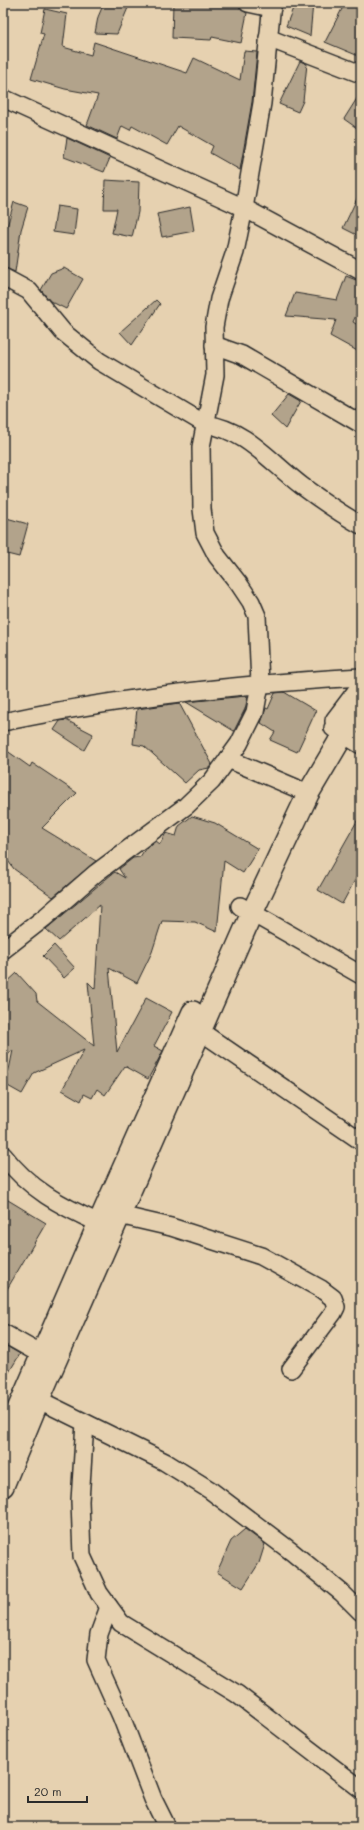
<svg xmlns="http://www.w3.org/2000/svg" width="364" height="1830" font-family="Mali,sans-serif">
<rect width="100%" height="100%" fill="#e6d1b0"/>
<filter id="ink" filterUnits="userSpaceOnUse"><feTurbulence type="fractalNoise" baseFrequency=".025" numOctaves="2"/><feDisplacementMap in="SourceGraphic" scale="8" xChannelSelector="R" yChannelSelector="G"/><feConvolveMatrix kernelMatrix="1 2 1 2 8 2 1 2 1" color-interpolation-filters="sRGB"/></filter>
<g filter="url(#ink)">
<!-- building -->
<g fill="#b2a38b" stroke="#2b2b2b">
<path d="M104,3h26l-13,31 -22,-1 3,-16z"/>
<path d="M173,3h65l3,7 6,3 -6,30 -29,-6 -1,3 -39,-2z"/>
<path d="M295,3h18l-3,33 -24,-10z"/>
<path d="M345,3h16v54l-36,-15z"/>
<path d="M45,9l22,5 -4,33 28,8 3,-13 93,31 7,-15 46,22 4,-29 13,1 -5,50 -12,68 -30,-17 3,-7 -35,-20 -11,19 -35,-19 -2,4 -8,-4 -5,13 -30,-14 11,-30 -33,-6 -34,-10 13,-45 -4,-1z"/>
<path d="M300,61l7,3 -4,37 -5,11 -19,-8z"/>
<path d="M361,92v39l-17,-12z"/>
<path d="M67,138l43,20 -6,14 -40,-15z"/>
<path d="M105,180l34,2 -1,30 -6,25 -20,-4 5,-24h-13z"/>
<path d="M361,190v47l-18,-9z"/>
<path d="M14,202l14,5 -7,23 -6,42 -12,-5v-26z"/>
<path d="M57,206l20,3 -3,26 -21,-3z"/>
<path d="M190,207l4,24 -32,6 -5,-23z"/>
<path d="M64,268l19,11 -17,30 -16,-8 -9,-11 10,-17z"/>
<path d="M346,276l15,6v22l-8,18 8,5v26l-31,-17 6,-16 -50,-4 9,-23 42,7z"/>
<path d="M156,300l4,4 -28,41 -12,-13z"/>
<path d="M289,394l12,7 -16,28 -14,-13z"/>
<path d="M3,517l25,7 -9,33 -16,-4z"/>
<path d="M284,692l32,19 -19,41 -27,-12 5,-8 -14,-9 5,-15 2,1 7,-16z"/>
<path d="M246,696l2,1 -3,12 -11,22 -48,-29z"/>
<path d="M179,703l33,61 -3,4 -10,2 -14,13 -41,-37 -11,-2 4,-35z"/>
<path d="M66,720l27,14 -9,16 -30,-20 6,-9z"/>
<path d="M3,748l27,19 2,-4 45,30 -35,35 54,33 -43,36 -39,-28 -11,-15z"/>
<path d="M361,814v55l-19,35 -24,-14z"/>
<path d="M192,816l23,7 43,26 -15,24 -19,-12 -7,71 -22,-10 -33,-1 -10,31 -15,31 -28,-15 8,84 29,-54 26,14 -18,34 9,5 -15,28 -23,-13 -20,29 -8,-6 -5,9 -8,-4 -3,7 -19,-11 22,-40 -50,23 -12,21 -16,-9 7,-35 -10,9v-73l14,-13 19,21 1,7 57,45 -6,-64 7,7 5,-84 -41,36 -13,-12 66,-55 3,-2 10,6 -6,-9 14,-11 7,-1 5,-8 11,-8 4,3 6,-11 10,3 3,-10z"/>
<path d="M54,945l21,23 -11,10 -21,-22z"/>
<path d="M3,1197l43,26 -43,73z"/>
<path d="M3,1344l17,10 -17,28z"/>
<path d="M245,1529l20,15 -6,19 -16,25 -26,-16 14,-31z"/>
</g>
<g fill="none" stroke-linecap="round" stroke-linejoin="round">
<defs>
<g id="minor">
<path d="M248,3l24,5"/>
<path d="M268,38l93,36"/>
<path d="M3,98l241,110 117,63"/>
<path d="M3,277l26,14 34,41 36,29 106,63c42,6 65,38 97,62 19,14 39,28 59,39"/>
<path d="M214,345l28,10 119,69"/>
<path d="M3,722c118,-25 237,-38 358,-45"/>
<path d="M333,728l28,17"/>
<path d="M228,759l68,29"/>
<path d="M240,906l121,69"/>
<path d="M3,950l41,-32 52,-45 90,-67 26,-25 27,-37 16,-32 5,-28 -3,-68 -6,-14 -12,-18 -22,-28 -12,-23 -3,-24 -1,-62 14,-72 -1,-48 5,-28 16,-47 9,-44 18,-105 10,-100"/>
<path d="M189,1026l11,5 161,110"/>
<path d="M3,1155c26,34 58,51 96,68"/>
<path d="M108,1211l11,4 52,12 90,29 60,33 12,9 3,9 -3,6 -42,56"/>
<path d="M3,1333l39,22"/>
<path d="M27,1394l138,68 45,28 82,62 50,41 19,19"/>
<path d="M85,1423l-5,78 2,55 17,37 22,30 116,71 124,95"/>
<path d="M109,1607l-10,27 -3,26 25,56 32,83 14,28"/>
</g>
<g id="tertiary">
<path d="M336,721l25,-33"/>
<path d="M3,1444l102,-235 88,-197"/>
<path d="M3,1486l35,-85 214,-488 56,-119 36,-61 17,-22"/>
</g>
</defs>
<!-- minor casing -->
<use href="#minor" stroke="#2b2b2b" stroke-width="20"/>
<!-- tertiary casing -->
<use href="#tertiary" stroke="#2b2b2b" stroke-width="24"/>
<!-- minor -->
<use href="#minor" stroke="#e6d1b0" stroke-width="17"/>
<!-- tertiary -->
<use href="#tertiary" stroke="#e6d1b0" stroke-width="21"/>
</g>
</g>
<!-- margin -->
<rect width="364" height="1830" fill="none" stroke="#e6d1b0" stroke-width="16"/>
<rect x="8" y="8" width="348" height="1814" fill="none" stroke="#2b2b2b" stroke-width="1.5" filter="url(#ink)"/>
<!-- scale -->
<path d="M28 1796v6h59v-6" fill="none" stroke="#2b2b2b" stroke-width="2"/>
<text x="34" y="1796" font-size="12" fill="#2b2b2b" stroke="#e6d1b0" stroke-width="3" paint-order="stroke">20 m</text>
</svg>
